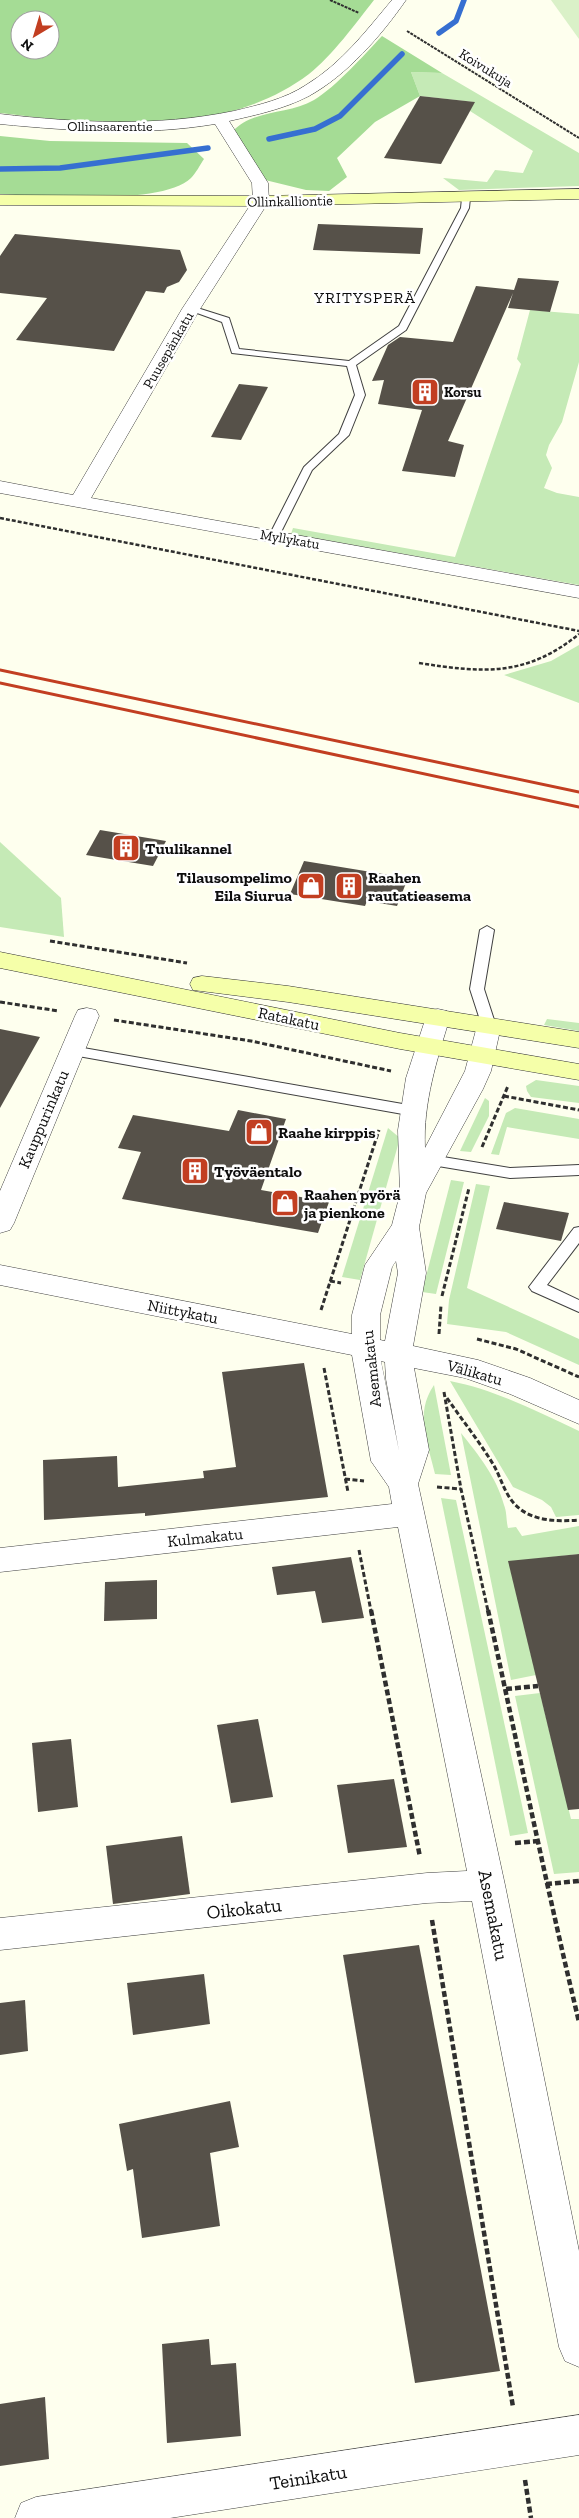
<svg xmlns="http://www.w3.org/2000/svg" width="579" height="2518" font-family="'Zilla Slab',serif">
<rect width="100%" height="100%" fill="#feffee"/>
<!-- green -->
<g fill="#c5eab6">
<path d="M411,72l31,1 137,80v33l-120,4 -16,-12 44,4 8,-12 28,3 10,-22 -63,-40 4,-9 -54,-6z"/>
<path d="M530,310l49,4v48l-17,60 -13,23 -3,10 6,13 -8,20 13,5 22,4v88l-288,-51 2,-6 162,29 66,-193 -4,-5z"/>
<path d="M579,645v58l-75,-28 47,-14z"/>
<path d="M0,842l61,56 3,39 -64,-10z"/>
<path d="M547,1019l32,4v8l-35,-6z"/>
<path d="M536,1080l43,6v17l-48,-6 -4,-6 -1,-5z"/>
<path d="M485,1098l4,3v15l-18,36 -11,-1z"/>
<path d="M515,1108l64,11v20l-72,-12 -8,28 -8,-1 15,-41z"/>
<path d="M388,1128l12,10 -40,142 -18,-3z"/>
<path d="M451,1180l13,2 -28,112 -14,-2z"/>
<path d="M476,1184l14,2 -23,102 112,51v26l-73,-33 -59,-8 2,-24z"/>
<path d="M450,1381c46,9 86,30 129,50v84l-23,2 -5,-10 -9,-7 -29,-13z"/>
<path d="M434,1385l17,90 -16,-1c-7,-31 -21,-60 -1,-89z"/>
<path d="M461,1433c17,21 36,45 43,72 3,7 2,15 4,23l8,-1 6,9 57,-10v28l-70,8 27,113 -25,5z"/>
<path d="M441,1498l15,2 72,333 -18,3z"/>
<path d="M540,1693l31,126h8v53l-25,2 -39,-178z"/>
</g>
<!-- forest -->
<g fill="#a5dc95" fill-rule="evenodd">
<path d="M0,0h374c-18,23 -42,56 -65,74 -86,65 -209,51 -309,39zM20,20h30v30h-30z"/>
<path d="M382,36l60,37 -31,-1 9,24 -45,26 -38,36 10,19 -18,14 -23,-1 -45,-11 -29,-47c21,-23 56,-17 82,-32 23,-14 49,-44 68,-64z"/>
<path d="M0,136l50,5 137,2 17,16c-4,6 -8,14 -13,19 -28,28 -151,18 -191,16z"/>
</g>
<!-- pitch -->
<path fill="#daf1c8" d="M551,0h28v39z"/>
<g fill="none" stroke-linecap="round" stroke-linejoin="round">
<!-- stream -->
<g stroke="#366fd1" stroke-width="5.5">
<path d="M439,33l17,-12 8,-21"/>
<path d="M269,139l46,-10 25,-13 62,-62"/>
<path d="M0,169l60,-1 148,-20"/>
</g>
</g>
<!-- building -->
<g fill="#565149">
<path d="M420,96l55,6 -34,62 -57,-6z"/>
<path d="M318,224l105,4 -3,26 -107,-4z"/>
<path d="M15,234l165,16 7,20 -8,12 -12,5 -3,6 -18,-2 -32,60 -98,-11 31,-42 -47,-5v-37z"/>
<path d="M518,278l41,3 -9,31 -42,-4 5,-15 -65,148 16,4 -9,32 -53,-6 20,-61 -44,-6 6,-24 -12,1 16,-36 12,-8 53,5 23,-56 38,4z"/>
<path d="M239,384l29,3 -27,53 -30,-3z"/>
<path d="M100,830l66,11 -13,25 -67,-11z"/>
<path d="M304,861l104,17 -11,28 -30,-5 -2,5 -75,-12z"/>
<path d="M0,1029l40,8 -40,71z"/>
<path d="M238,1110l48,9 -25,71 68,12 -11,31 -196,-34 19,-47 -23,-4 15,-33 96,16z"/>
<path d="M504,1202l65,11 -8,28 -65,-12z"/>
<path d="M304,1363l24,134 -183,19v-3l-101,7 -1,-60 74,-4 1,31 86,-9 -1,-7 33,-4 -14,-95z"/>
<path d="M579,1554v255l-11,1 -60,-249z"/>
<path d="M351,1557l13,61 -42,5 -7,-32 -38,4 -5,-28z"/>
<path d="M157,1580v39l-53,2 1,-39z"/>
<path d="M258,1719l15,78 -42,6 -14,-78z"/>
<path d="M71,1739l7,68 -40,5 -6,-69z"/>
<path d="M394,1779l13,68 -59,6 -11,-68z"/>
<path d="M182,1836l8,58 -77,10 -7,-58z"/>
<path d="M419,1945l81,426 -85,12 -72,-428z"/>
<path d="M204,1974l6,50 -77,11 -6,-52z"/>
<path d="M25,2000l3,51 -28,4v-52z"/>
<path d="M230,2101l9,46 -29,6 10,73 -78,12 -9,-69 -6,2 -8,-47z"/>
<path d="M209,2339l2,26 25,-2 5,73 -74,7 -5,-99z"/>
<path d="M45,2397l4,62 -49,7v-62z"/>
</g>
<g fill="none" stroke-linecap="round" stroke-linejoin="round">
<defs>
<g id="lane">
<path d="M466,195l4,3 -1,10 -63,122 -50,35 9,30 -16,40 -37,35 -33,66 -5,3 -4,-1 -1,-2 35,-69 35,-33 16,-39 -8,-29 -115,-13 -10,-31 -36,-13 5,-3 38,12 10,31 110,12 50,-35 62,-118 1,-10z"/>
<path d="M487,926l7,4 -10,59 12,37 -7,4 -7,-4 -12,-37 10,-59z"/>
<path d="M72,1046l342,60 7,5 -7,5 -347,-62 -2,-3 2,-3z"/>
<path d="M431,1155l79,13 69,-3v10l-69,3 -84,-14 -2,-4 2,-4z"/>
<path d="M579,1227v16l-32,42 32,15v12l-47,-21 -3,-4 45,-59z"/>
</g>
<g id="street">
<path d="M392,0h14c-25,36 -59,75 -97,96 -25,13 -53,19 -80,25l39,62 1,18 -69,108 -109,189 488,88v12l-579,-105v-12l73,14 109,-186 71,-108 -1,-18 -37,-59c-71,12 -143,7 -215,0v-10c79,9 156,13 234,-3 25,-6 51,-12 72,-26 35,-21 60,-54 86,-85z"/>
<path d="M87,1008l9,2 3,6 -85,207 -4,7 -10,3v-42l75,-175 3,-6z"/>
<path d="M438,1009l9,2 3,6c-13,43 -27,85 -25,131l40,-77 12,-45 3,-6 9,-2 9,2 3,6 -10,45 -8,18 -57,104 -7,34 7,46 -13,73 65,14 52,18 49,22v24l-69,-30 -45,-16 -51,-10 15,82 -11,34 87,401 74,366v116l-14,-6 -6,-14 -87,-446 -45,2 -427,47v-32l427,-45 40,-2 -69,-344 -398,45v-24l392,-44 -3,-17 -18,-26 -19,-106 -352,-70v-20l352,69v-19l13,-50 27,-40 8,-31 -2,-64 8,-52 20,-61 3,-6zM396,1261l2,12 -13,68 -5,-1v-25l12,-48zM381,1361l4,1 1,17 13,72z"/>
<path d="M579,2415v40l-409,63h-155l6,-15 15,-6z"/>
</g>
<g id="secondary">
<path d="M579,189v10l-318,7 -261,-1v-10l261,1z"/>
<path d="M0,952l400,81 179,31v16l-179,-31 -400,-81z"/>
<path d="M202,976l86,10 291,46v16l-291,-46 -95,-12 -3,-6 3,-6z"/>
</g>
</defs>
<!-- lane casing -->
<use href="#lane" stroke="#404040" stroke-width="2"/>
<!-- street casing -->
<use href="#street" stroke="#404040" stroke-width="1"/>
<!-- secondary casing -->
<use href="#secondary" stroke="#2f2f2f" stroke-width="1"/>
<!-- path-far3 -->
<g stroke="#2f2f2f" stroke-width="2" stroke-dasharray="3 1" stroke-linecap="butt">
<path d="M330,0l29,13"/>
<path d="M407,31l172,107"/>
</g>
<!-- path-far2 -->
<g stroke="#2f2f2f" stroke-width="2.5" stroke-dasharray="4 2" stroke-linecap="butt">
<path d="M0,518l579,113"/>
<path d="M419,663c64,10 107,14 160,-29"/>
</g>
<!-- path-far1 -->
<g stroke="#2f2f2f" stroke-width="3" stroke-dasharray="5 2.5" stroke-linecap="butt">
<path d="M50,941l137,22"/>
<path d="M0,1002l59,9"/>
<path d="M114,1020l137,21 140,30"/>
<path d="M504,1096l75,14"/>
<path d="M482,1147l26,-61"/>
<path d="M330,1281l11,2"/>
<path d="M442,1296l27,-108"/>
<path d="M321,1310l58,-180"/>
<path d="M439,1334l2,-29"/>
<path d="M477,1339l39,10 63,28"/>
<path d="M324,1368l24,124"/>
<path d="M444,1392l17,97 27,122"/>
<path d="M447,1398c15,22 32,43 46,66 6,10 9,21 15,31 15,26 44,27 71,25"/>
<path d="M345,1479l19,2"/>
<path d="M437,1487l24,2"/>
<path d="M359,1550l12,61"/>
</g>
<!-- path -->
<g stroke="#2f2f2f" stroke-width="4.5" stroke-dasharray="6 3" stroke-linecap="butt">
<path d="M371,1610l49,247"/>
<path d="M488,1610c30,137 58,275 91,412"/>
<path d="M506,1689l32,-3"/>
<path d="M515,1843l24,-2"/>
<path d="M546,1884l33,-3"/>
<path d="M432,1920l81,487"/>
<path d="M525,2480l6,38"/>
</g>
<!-- lane -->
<use href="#lane" fill="#fff" fill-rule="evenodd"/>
<!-- street -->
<use href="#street" fill="#fff" fill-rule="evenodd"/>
<!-- secondary -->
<use href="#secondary" fill="#f5ffa9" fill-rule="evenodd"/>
<!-- rail -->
<g stroke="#c23e21" stroke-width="3">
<path d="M0,670l579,122"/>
<path d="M0,683l579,124"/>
</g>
</g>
<!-- icons -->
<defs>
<symbol id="building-square" viewBox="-11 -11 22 22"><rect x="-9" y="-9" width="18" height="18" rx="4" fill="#c23e21" stroke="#fff"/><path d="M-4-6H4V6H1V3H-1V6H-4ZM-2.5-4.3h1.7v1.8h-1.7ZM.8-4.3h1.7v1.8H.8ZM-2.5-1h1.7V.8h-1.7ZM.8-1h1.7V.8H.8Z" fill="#fff"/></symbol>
<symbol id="shop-square" viewBox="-11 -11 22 22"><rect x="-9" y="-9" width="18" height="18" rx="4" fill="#c23e21" stroke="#fff"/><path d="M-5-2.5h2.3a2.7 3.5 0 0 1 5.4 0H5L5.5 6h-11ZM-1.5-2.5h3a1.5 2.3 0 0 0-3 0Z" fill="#fff"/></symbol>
</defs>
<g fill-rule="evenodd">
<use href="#building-square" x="409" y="376" width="32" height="32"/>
<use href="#building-square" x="110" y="832" width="32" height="32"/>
<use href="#shop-square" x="295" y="870" width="32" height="32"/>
<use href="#building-square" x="333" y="870" width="32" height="32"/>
<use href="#shop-square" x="243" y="1116" width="32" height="32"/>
<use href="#building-square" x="179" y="1155" width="32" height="32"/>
<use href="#shop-square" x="269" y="1187" width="32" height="32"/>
</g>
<g text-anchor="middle" stroke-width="5" stroke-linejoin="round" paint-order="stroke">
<!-- far-street labels -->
<g font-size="14" fill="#0d0d0d" stroke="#fff">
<text transform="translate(486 68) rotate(32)" y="5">Koivukuja</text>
<text x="110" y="131">Ollinsaarentie</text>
<text transform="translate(290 201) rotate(-1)" y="5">Ollinkalliontie</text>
<text transform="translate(168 350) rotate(-60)" y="5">Puusepänkatu</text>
<text transform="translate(290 539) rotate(10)" y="5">Myllykatu</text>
</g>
<!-- far-poi labels -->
<g font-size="14" font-weight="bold" fill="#0d0d0d" stroke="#fff" text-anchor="start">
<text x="444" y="397">Korsu</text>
</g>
<!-- far-quarter labels -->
<g font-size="16" letter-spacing="1" fill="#0d0d0d" stroke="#fff">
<text x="365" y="303">YRITYSPERÄ</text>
</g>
<!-- poi labels -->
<g font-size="16" font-weight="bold" fill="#0d0d0d" stroke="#fff" text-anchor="start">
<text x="145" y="854">Tuulikannel</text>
<text x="292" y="883" text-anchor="end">Tilausompelimo<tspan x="292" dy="18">Eila Siurua</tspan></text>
<text x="368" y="883">Raahen<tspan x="368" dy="18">rautatieasema</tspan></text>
<text x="278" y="1138">Raahe kirppis</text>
<text x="214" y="1177">Työväentalo</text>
<text x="304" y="1200">Raahen pyörä<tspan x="304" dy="18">ja pienkone</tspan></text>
</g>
<!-- street labels -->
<g font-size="16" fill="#0d0d0d" stroke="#fff">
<text transform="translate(289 1018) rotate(12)" y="6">Ratakatu</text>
<text transform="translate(43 1119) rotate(-67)" y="6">Kauppurinkatu</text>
<text transform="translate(183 1311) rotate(11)" y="6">Niittykatu</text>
<text transform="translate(371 1369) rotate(-96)" y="6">Asemakatu</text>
<text transform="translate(475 1372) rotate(16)" y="6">Välikatu</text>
<text transform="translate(205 1537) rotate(-6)" y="6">Kulmakatu</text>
</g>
<!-- near-street labels -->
<g font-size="19" fill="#0d0d0d" stroke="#fff">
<text transform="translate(244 1908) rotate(-6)" y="7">Oikokatu</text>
<text transform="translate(494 1915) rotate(79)" y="7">Asemakatu</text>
<text transform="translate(308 2477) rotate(-9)" y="7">Teinikatu</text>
</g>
</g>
<!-- north arrow -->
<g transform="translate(35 35) rotate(218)"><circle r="24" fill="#ffffff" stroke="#9e9e9e"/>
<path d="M0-4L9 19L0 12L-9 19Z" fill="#c23e21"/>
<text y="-8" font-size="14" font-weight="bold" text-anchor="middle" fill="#0d0d0d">N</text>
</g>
</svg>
